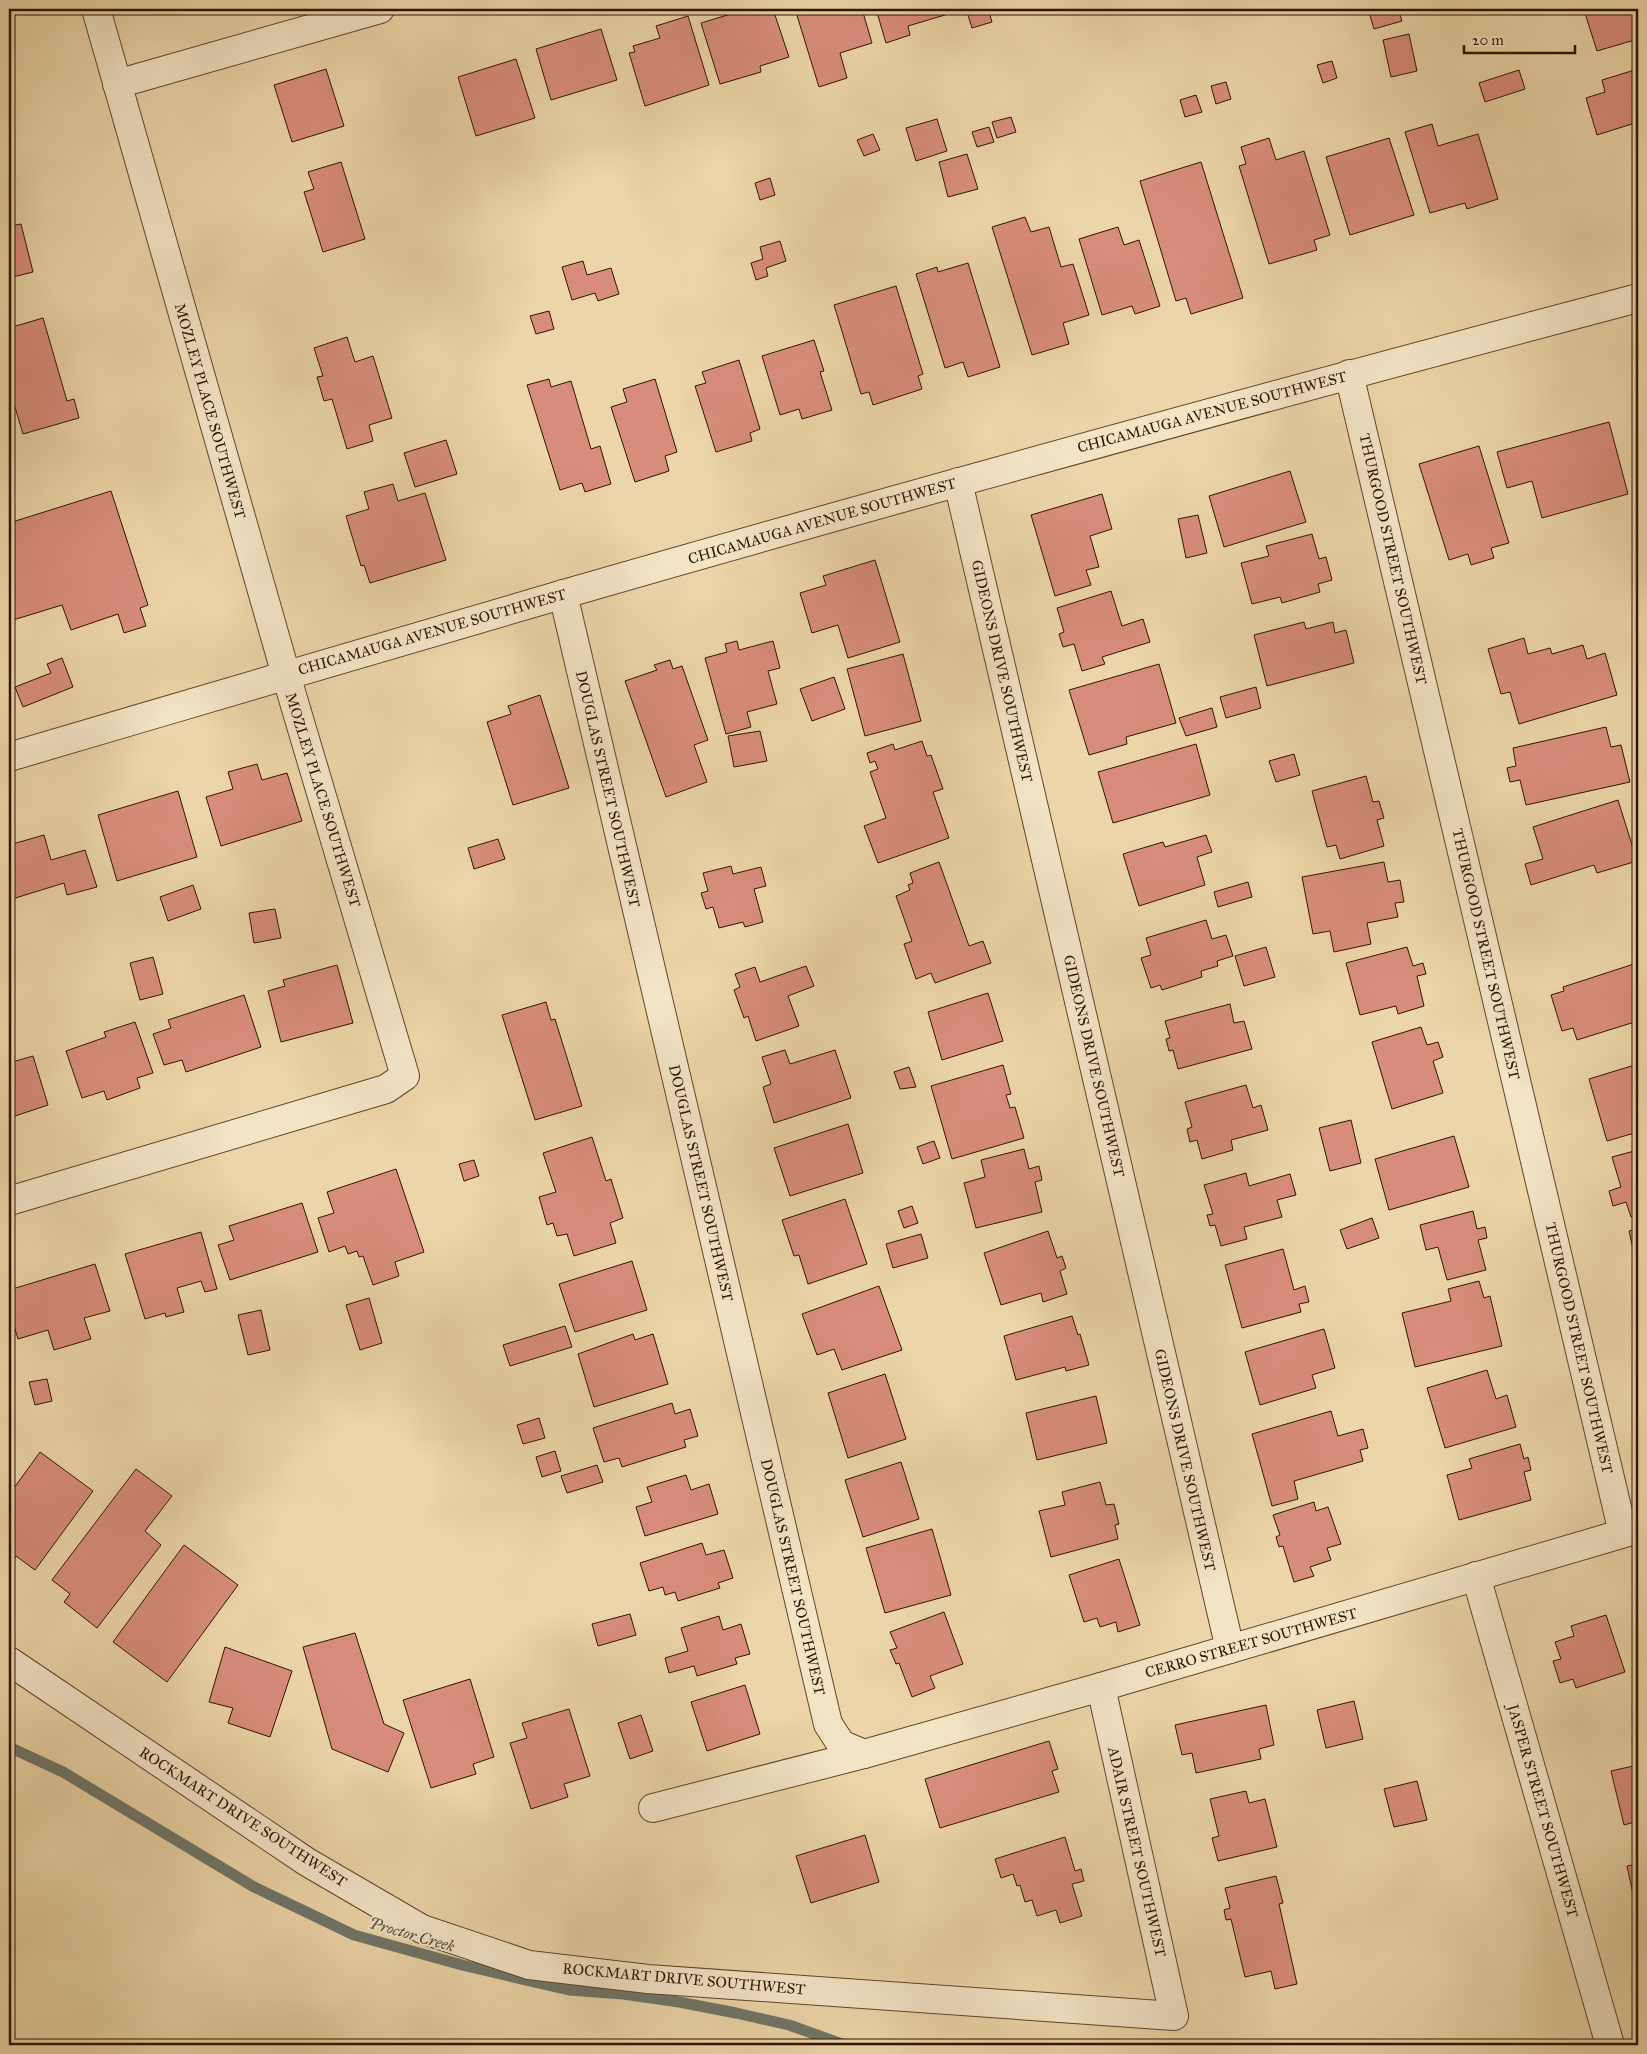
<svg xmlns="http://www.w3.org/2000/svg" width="1647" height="2054" font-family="'IM FELL Great Primer',serif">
<rect width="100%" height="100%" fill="#ecd5a8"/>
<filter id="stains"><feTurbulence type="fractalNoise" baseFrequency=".004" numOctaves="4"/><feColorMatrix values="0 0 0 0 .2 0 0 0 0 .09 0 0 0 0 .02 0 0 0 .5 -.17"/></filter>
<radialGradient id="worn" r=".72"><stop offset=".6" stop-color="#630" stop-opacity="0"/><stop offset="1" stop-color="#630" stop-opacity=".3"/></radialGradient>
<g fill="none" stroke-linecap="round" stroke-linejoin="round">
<!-- stream -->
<path stroke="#70766a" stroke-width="11" d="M9,1747l54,25 191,115 100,48 108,30 107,25 54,4 56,8 57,11 53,12 56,20"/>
</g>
<!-- building -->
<g fill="#d88d7c" stroke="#301400">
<path d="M747,9h26l16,48 -29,9 1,6 -41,12 -19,-61z"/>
<path d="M795,9h67l10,34 -32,10 7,25 -28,9z"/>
<path d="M876,9h78l1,3 -47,14 2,9 -24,8z"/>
<path d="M966,9h32l-9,3 3,10 -20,6z"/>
<path d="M1368,9h30l4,12 -28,8z"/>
<path d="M1573,9h65v30l-41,12 -13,-41 -9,3z"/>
<path d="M688,16l21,69 -64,21 -16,-53 6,-1 -2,-6 27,-8 -4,-12z"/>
<path d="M601,29l16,51 -66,20 -15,-51z"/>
<path d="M1409,34l8,37 -26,6 -8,-37z"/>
<path d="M516,59l19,59 -59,18 -18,-59z"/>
<path d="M1332,61l5,17 -14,5 -6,-18z"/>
<path d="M326,69l18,57 -52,16 -18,-57z"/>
<path d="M1638,69v53l-41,13 -11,-37 19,-6 -3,-12z"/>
<path d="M1519,70l6,19 -40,13 -6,-19z"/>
<path d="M1226,82l5,17 -15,5 -5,-18z"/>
<path d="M1196,95l6,17 -17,5 -5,-17z"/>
<path d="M1011,117l5,15 -19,6 -5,-16z"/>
<path d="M937,119l10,32 -31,10 -10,-33z"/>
<path d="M9,123l6,19 -6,2z"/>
<path d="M1432,124l6,22 40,-12 20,65 -31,10 -2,-6 -35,10 -25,-81z"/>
<path d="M989,127l5,15 -17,5 -5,-15z"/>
<path d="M873,134l7,16 -16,6 -7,-16z"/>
<path d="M1269,138l7,22 28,-9 26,84 -16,5 3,10 -48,14 -30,-98 7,-2 -5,-17z"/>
<path d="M1389,138l25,77 -64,20 -24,-78z"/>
<path d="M967,154l11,35 -30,8 -9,-35z"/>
<path d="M341,162l24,77 -42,13 -19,-60 10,-3 -6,-17z"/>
<path d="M1201,162l42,136 -52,16 -5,-16 -10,3 -36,-120z"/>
<path d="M770,178l5,17 -15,5 -5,-17z"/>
<path d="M1025,217l6,15 18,-5 12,40 12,-3 16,51 -26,8 6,21 -37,11 -40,-128z"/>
<path d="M9,221l1,5 11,-2 12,48 -24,6z"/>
<path d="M1118,227l6,18 15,-5 21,66 -25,8 -3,-8 -30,9 -23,-76z"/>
<path d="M780,241l6,20 -20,7 2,8 -12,4 -5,-17 12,-4 -3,-12z"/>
<path d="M583,261l4,14 24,-7 8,26 -21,7 -3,-8 -23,7 -10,-33z"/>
<path d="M968,263l32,104 -32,10 -5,-15 -18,6 -29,-94 21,-7 1,5z"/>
<path d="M896,286l27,88 -5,2 4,13 -49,16 -4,-13 -8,2 -27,-89z"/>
<path d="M549,311l5,18 -18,5 -6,-18z"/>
<path d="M43,318l24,83 7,-2 5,19 -56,16 -14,-47v-59z"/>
<path d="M347,337l8,25 18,-6 19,62 -23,7 4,16 -26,8 -15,-50 -8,2 -7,-24 6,-1 -9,-28z"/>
<path d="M814,340l10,31 -4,1 12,38 -30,9 -3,-10 -19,6 -18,-59z"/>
<path d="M739,360l21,69 -10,4 2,8 -36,11 -21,-66 11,-3 -4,-11z"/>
<path d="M549,379l2,8 20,-6 20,68 9,-3 11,38 -26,8 -3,-9 -22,7 -33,-105z"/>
<path d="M655,379l22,73 -12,4 4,15 -34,11 -24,-75 16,-5 -4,-13z"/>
<path d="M1609,422l19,72 -86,24 -10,-37 -25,7 -10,-36z"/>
<path d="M446,440l11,34 -42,13 -11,-34z"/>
<path d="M1479,446l30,97 -18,5 3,10 -23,7 -3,-11 -19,6 -30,-96z"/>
<path d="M1290,471l16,51 -82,25 -15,-51z"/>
<path d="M393,484l5,17 27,-8 21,67 -76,23 -6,-18 -3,1 -15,-50 23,-7 -5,-17z"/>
<path d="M111,491l37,114 -8,3 6,18 -22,7 -6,-19 -47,16 -9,-25 -49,15 -4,-13v-84z"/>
<path d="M1102,494l10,35 -22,7 9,31 -13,3 5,15 -36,11 -24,-81z"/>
<path d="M1198,515l9,38 -21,5 -8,-39z"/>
<path d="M1312,534l7,25 7,-2 6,23 -14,4 2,8 -38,11 -2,-6 -28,7 -11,-41 28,-7 -3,-10z"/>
<path d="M875,560l25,82 -52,16 -10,-33 -26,8 -12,-40 26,-8 -3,-9z"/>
<path d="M1111,591l11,35 21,-7 7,23 -48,15 3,7 -23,7 -8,-27 -11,3 -4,-13 5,-2 -7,-24z"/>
<path d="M1304,622l2,7 27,-7 2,11 11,-3 8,33 -87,23 -13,-51z"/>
<path d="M1524,638l4,16 22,-6 2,6 31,-9 4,14 18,-6 12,42 -98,29 -9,-32 -9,2 -13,-45z"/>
<path d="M737,641l2,9 34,-9 7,27 -12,3 9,33 -30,8 4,15 -25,7 -21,-76 22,-6 -2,-8z"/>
<path d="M903,654l18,67 -56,15 -18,-67z"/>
<path d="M62,658l11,29 -50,20 -8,-20 36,-14 -4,-9z"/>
<path d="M670,660l3,9 9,-3 26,74 -14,5 13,37 -41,15 -41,-116 32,-11 -3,-5z"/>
<path d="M1159,664l17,59 -50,14 1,7 -38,11 -20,-65z"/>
<path d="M834,677l11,32 -33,12 -12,-32z"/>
<path d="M1256,687l5,21 -35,10 -6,-21z"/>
<path d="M540,695l29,93 -56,17 -26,-83 24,-8 -3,-8z"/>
<path d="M1212,708l5,19 -31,9 -7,-18z"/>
<path d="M1606,727l5,20 10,-2 9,37 -104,23 -6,-25 -10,2 -3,-14 9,-2 -3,-18z"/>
<path d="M760,731l7,30 -33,6 -6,-31z"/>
<path d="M922,741l5,15 4,-1 12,34 -10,3 16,46 -71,25 -14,-37 22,-8 -16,-46 8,-3 -3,-8 -5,2 -3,-10 26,-9 2,6z"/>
<path d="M1196,744l14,51 -97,28 -15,-51z"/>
<path d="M1294,754l6,21 -24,7 -7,-21z"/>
<path d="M257,764l5,16 25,-7 15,48 -81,25 -15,-49 27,-8 -5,-17z"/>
<path d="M1366,776l7,26 6,-1 5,17 -7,2 7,26 -44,13 -4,-14 -9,2 -15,-56z"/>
<path d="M178,791l19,66 -80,24 -19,-66z"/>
<path d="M1618,800l19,61 -40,12 -3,-8 -63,20 -6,-21 18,-5 -10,-32z"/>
<path d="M44,835l7,25 34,-10 12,37 -30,8 -3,-12 -55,17v-55z"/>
<path d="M1206,835l6,17 -15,5 8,28 -66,21 -16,-52 40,-12 2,5z"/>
<path d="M498,839l7,20 -31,10 -6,-21z"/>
<path d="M939,862l30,84 14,-5 8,22 -56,20 -4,-10 -15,6 -12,-35 8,-3 -16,-45 14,-6 -2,-5 5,-2 -3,-10z"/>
<path d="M1384,862l4,20 12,-2 4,22 -9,1 3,14 -31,6 4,21 -37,8 -4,-21 -17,3 -11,-57z"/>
<path d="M731,866l2,8 28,-7 5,19 -12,3 9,33 -18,5 -2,-5 -24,6 -6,-21 -7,2 -5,-16 7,-2 -5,-18z"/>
<path d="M1248,882l4,15 -34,10 -4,-15z"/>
<path d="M193,885l8,24 -33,12 -8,-24z"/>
<path d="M275,909l6,29 -27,5 -5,-30z"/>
<path d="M1206,920l6,19 14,-4 7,21 -16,5 1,5 -17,5 1,6 -40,13 -2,-5 -9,3 -10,-30 10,-3 -5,-17z"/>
<path d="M1266,947l9,30 -31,9 -9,-30z"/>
<path d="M1407,947l6,19 10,-3 3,11 -9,2 7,30 -26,8 -2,-8 -36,9 -14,-52z"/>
<path d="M153,957l10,37 -23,6 -10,-37z"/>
<path d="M1634,964l4,9v48l-61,19 -4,-12 -11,3 -11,-36 13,-4 -1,-4z"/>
<path d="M337,965l16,58 -72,19 -13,-51 17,-5 -2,-6z"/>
<path d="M806,966l8,20 -26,10 11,30 -43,15 -8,-25 -4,2 -10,-28 6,-3 -5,-13 20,-7 5,15z"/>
<path d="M988,993l15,48 -61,19 -14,-48z"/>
<path d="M244,995l17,52 -75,25 -4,-12 -18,5 -11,-31 18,-6 -3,-8z"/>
<path d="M546,1002l5,18 4,-1 27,87 -47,14 -33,-105z"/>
<path d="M1230,1004l4,19 10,-2 8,28 -74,20 -5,-19 -4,1 -3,-12 4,-1 -5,-17z"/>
<path d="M135,1022l18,51 -16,5 3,10 -33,12 -3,-9 -22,7 -16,-47 40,-14 -2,-5z"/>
<path d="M1421,1027l6,18 11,-3 5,15 -10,4 10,32 -51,16 -20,-67z"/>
<path d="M785,1050l5,14 45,-14 16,48 -77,25 -11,-36 8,-3 -9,-27z"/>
<path d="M33,1056l15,49 -39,13v-55z"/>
<path d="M1638,1064v68l-31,9 -18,-62z"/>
<path d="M1003,1065l8,29 -5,1 4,13 5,-1 9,31 -72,21 -21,-73z"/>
<path d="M909,1067l7,20 -16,2 -6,-17z"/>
<path d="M1246,1085l7,23 8,-3 7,25 -37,10 2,10 -31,9 -5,-19 -7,2 -3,-13 5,-2 -7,-25z"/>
<path d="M1351,1120l10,43 -31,8 -11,-43z"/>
<path d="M848,1124l15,49 -73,23 -16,-48z"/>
<path d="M1454,1136l15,51 -80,23 -14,-51z"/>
<path d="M592,1137l14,44 5,-2 12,39 -13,5 6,20 -42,13 -7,-22 -10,2 -4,-13 -6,2 -8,-28 17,-5 -13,-39z"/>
<path d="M934,1141l6,17 -17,6 -6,-17z"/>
<path d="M1024,1149l5,20 10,-3 3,14 -7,2 7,30 -66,16 -12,-45 21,-6 -4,-17z"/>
<path d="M1638,1150v65l-7,2 -5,-15 -13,4 -4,-15 12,-4 -9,-30z"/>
<path d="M474,1160l5,16 -15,5 -5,-17z"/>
<path d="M396,1169l28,83 -29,10 4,14 -26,9 -10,-29 -4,1 -2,-6 -9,3 -3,-8 -16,6 -11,-34 16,-5 -7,-21z"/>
<path d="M1246,1173l3,13 41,-12 6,21 -19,5 5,17 -38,10 3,12 -26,7 -6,-21 -5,1 -3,-11 6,-1 -9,-29z"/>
<path d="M845,1199l22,65 -59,20 -9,-29 -5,1 -12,-36z"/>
<path d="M302,1203l16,49 -88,28 -12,-35 16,-5 -5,-14z"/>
<path d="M912,1206l6,17 -14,5 -6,-17z"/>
<path d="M1473,1211l4,18 8,-2 2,11 -9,2 8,30 -39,10 -9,-33 -12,3 -6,-25z"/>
<path d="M1372,1218l7,20 -32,11 -7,-19z"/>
<path d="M1638,1229v42l-9,-40z"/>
<path d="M1048,1231l9,27 5,-2 4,12 -6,3 7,23 -24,8 -2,-9 -40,12 -17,-52z"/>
<path d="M201,1232l16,57 -12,3 -4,-11 -24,7 7,24 -18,5 -1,-4 -20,6 -20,-65z"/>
<path d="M921,1234l7,24 -35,10 -7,-24z"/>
<path d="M1283,1249l11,41 11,-4 4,16 -10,2 2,8 -59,16 -17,-63z"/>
<path d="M632,1261l15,49 -72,22 -16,-48z"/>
<path d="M95,1264l15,47 -26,7 7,21 -37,11 -6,-20 -30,9 -9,-29v-20z"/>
<path d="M1479,1281l5,17 6,-2 12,50 -87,21 -13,-54 49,-12 -3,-12z"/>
<path d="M879,1286l23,64 -60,20 -8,-21 -17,6 -15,-41z"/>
<path d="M369,1298l13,45 -22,7 -14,-45z"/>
<path d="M261,1310l9,40 -22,5 -10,-40z"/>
<path d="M1072,1316l6,19 2,-1 9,31 -23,6 -1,-4 -49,13 -12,-44z"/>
<path d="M565,1326l7,21 -62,19 -7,-21z"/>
<path d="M1324,1329l11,39 -23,7 4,13 -56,17 -15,-53z"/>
<path d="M633,1334l2,6 18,-6 15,50 -74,23 -16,-53z"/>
<path d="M1487,1370l9,29 11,-4 9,32 -71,21 -18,-60z"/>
<path d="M885,1374l21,65 -58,19 -20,-65z"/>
<path d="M47,1379l5,22 -17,4 -6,-23z"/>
<path d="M1096,1396l11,47 -70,17 -11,-47z"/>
<path d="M672,1403l3,11 15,-5 8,27 -14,4 2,7 -64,20 -3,-9 -15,4 -11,-34z"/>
<path d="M1331,1411l7,25 25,-7 5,19 -8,2 3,11 -69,20 4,18 -26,7 -20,-72z"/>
<path d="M539,1418l6,20 -22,6 -6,-19z"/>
<path d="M1520,1444l4,15 4,-2 3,13 -7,2 7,28 -72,20 -12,-45 25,-7 -3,-9z"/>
<path d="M555,1451l6,20 -19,6 -6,-20z"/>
<path d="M40,1452l53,39 -58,79 -19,-14 -7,9v-70z"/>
<path d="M901,1462l18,57 -56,18 -18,-57z"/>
<path d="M597,1465l6,17 -36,11 -6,-17z"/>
<path d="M136,1469l36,27 -27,35 16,14 -64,83 -33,-26 6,-8 -18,-14z"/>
<path d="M686,1475l5,15 18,-6 9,30 -73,22 -9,-29 16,-5 -5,-15z"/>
<path d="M1100,1482l6,23 8,-1 5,20 -4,1 3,14 -67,18 -12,-46 26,-6 -3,-13z"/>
<path d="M1314,1502l2,9 12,-4 13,37 -14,4 4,12 -21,7 4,9 -20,6 -11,-36 -4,1 -3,-10 4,-2 -7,-20z"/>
<path d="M932,1529l19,66 -66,18 -19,-65z"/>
<path d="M702,1543l4,12 18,-5 9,28 -15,5 2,5 -42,13 -3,-9 -10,3 -2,-8 -14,4 -9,-28z"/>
<path d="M184,1545l54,40 -71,97 -54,-40z"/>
<path d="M1119,1559l21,66 -22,7 -2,-10 -16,5 -3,-9 -13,4 -15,-47z"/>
<path d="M944,1612l19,52 -33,12 5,12 -23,9 -13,-34 -3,1 -6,-14 7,-2 -7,-16z"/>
<path d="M630,1614l6,21 -38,11 -6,-22z"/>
<path d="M1606,1615l19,57 -49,16 -3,-9 -13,4 -7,-22 8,-2 -6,-17 19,-6 -3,-10z"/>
<path d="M719,1616l4,14 18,-6 9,30 -15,4 2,6 -40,12 -3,-10 -25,7 -4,-15 23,-7 -7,-23z"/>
<path d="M355,1633l29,91 20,9 -16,39 -56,-23 -29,-102z"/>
<path d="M225,1647l67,24 -22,66 -42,-14 5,-15 -24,-6z"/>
<path d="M470,1679l24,78 -21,7 3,10 -45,14 -28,-88z"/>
<path d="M745,1685l15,49 -53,17 -16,-49z"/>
<path d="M1354,1701l9,38 -37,9 -9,-38z"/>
<path d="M1266,1705l8,40 -15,4 2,10 -65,14 -4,-20 -10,2 -7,-30z"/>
<path d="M569,1709l21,67 -26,8 4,13 -37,12 -21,-66 17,-5 -5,-15z"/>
<path d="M641,1715l12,36 -23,8 -12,-36z"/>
<path d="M1049,1741l9,28 -6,2 7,21 -119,36 -15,-49z"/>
<path d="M1638,1765v56l-14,4 -13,-54z"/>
<path d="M1417,1781l10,39 -33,7 -10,-38z"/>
<path d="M1246,1791l3,12 16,-4 12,48 -59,14 -6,-23 7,-2 -9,-37z"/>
<path d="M865,1835l14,47 -68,21 -15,-47z"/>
<path d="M1065,1837l10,34 6,-2 3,12 -12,3 10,32 -22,7 -4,-13 -19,6 -5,-16 -7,2 -5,-17 -3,1 -4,-12 -12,4 -6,-19z"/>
<path d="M1638,1864v28l-5,2 -6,-28z"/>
<path d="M1276,1876l7,27 -4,1 18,80 -22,5 -4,-18 -26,6 -14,-58 -5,1 -2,-10 6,-2 -5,-20z"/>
</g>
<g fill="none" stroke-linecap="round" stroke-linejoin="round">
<defs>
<g id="minor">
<path d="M117,84l263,-75"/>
<path d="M1349,374l274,1159"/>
<path d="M958,482l272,1167"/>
<path d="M563,594l265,1130 13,20 23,10"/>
<path d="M9,757c185,-54 369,-110 555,-163 357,-103 715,-201 1074,-296"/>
<path d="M9,1201l377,-112 19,-13 -119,-401 -190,-666"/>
<path d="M1476,1576l134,469"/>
<path d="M9,1661l298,201 115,67 107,36 119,14 526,37 -73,-329"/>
<path d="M653,1808l211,-54 237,-67 537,-158"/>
</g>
</defs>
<!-- minor casing -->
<use href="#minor" stroke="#5f442a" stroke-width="30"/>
<!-- minor -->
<use href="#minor" stroke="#f3e4c6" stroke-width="28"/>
</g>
<g text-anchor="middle" stroke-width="4" stroke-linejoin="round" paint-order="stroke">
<!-- street labels -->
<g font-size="15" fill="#301400" stroke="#f3e4c6">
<text transform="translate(210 411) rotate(74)" y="5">MOZLEY PLACE SOUTHWEST</text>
<text transform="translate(1212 412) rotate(-15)" y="5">CHICAMAUGA AVENUE SOUTHWEST</text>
<text transform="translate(822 521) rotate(-16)" y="5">CHICAMAUGA AVENUE SOUTHWEST</text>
<text transform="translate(1393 559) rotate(77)" y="5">THURGOOD STREET SOUTHWEST</text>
<text transform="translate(432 632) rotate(-16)" y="5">CHICAMAUGA AVENUE SOUTHWEST</text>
<text transform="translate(1002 671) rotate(77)" y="5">GIDEONS DRIVE SOUTHWEST</text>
<text transform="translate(608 789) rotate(77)" y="5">DOUGLAS STREET SOUTHWEST</text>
<text transform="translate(323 800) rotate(73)" y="5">MOZLEY PLACE SOUTHWEST</text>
<text transform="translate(1486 954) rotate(77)" y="5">THURGOOD STREET SOUTHWEST</text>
<text transform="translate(1094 1066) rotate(77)" y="5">GIDEONS DRIVE SOUTHWEST</text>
<text transform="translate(701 1183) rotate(77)" y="5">DOUGLAS STREET SOUTHWEST</text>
<text transform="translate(1579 1348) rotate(77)" y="5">THURGOOD STREET SOUTHWEST</text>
<text transform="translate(1185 1460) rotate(77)" y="5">GIDEONS DRIVE SOUTHWEST</text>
<text transform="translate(793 1577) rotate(77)" y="5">DOUGLAS STREET SOUTHWEST</text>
<text transform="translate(1251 1643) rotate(-16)" y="5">CERRO STREET SOUTHWEST</text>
<text transform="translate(1543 1811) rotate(74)" y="5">JASPER STREET SOUTHWEST</text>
<text transform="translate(243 1817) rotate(33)" y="5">ROCKMART DRIVE SOUTHWEST</text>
<text transform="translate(1137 1852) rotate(77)" y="5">ADAIR STREET SOUTHWEST</text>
<text transform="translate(684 1979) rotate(5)" y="5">ROCKMART DRIVE SOUTHWEST</text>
</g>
<!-- water labels -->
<g font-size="16" font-style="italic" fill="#554d3e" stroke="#f3e4c6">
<text transform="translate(412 1934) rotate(16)" y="6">Proctor Creek</text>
</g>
</g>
<!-- margin -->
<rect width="1647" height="2054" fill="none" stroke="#ecd5a8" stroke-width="30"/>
<rect x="10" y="10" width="1627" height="2034" fill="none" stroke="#301400" stroke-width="2.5"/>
<rect x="15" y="15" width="1617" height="2024" fill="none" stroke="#301400"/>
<!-- scale -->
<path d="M1464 45v8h111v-8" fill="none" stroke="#301400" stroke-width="2.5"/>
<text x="1472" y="45" font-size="15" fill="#301400" stroke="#f3e4c6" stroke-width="4" paint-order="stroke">20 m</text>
<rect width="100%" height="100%" filter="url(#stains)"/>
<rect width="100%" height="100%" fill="url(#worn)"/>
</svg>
